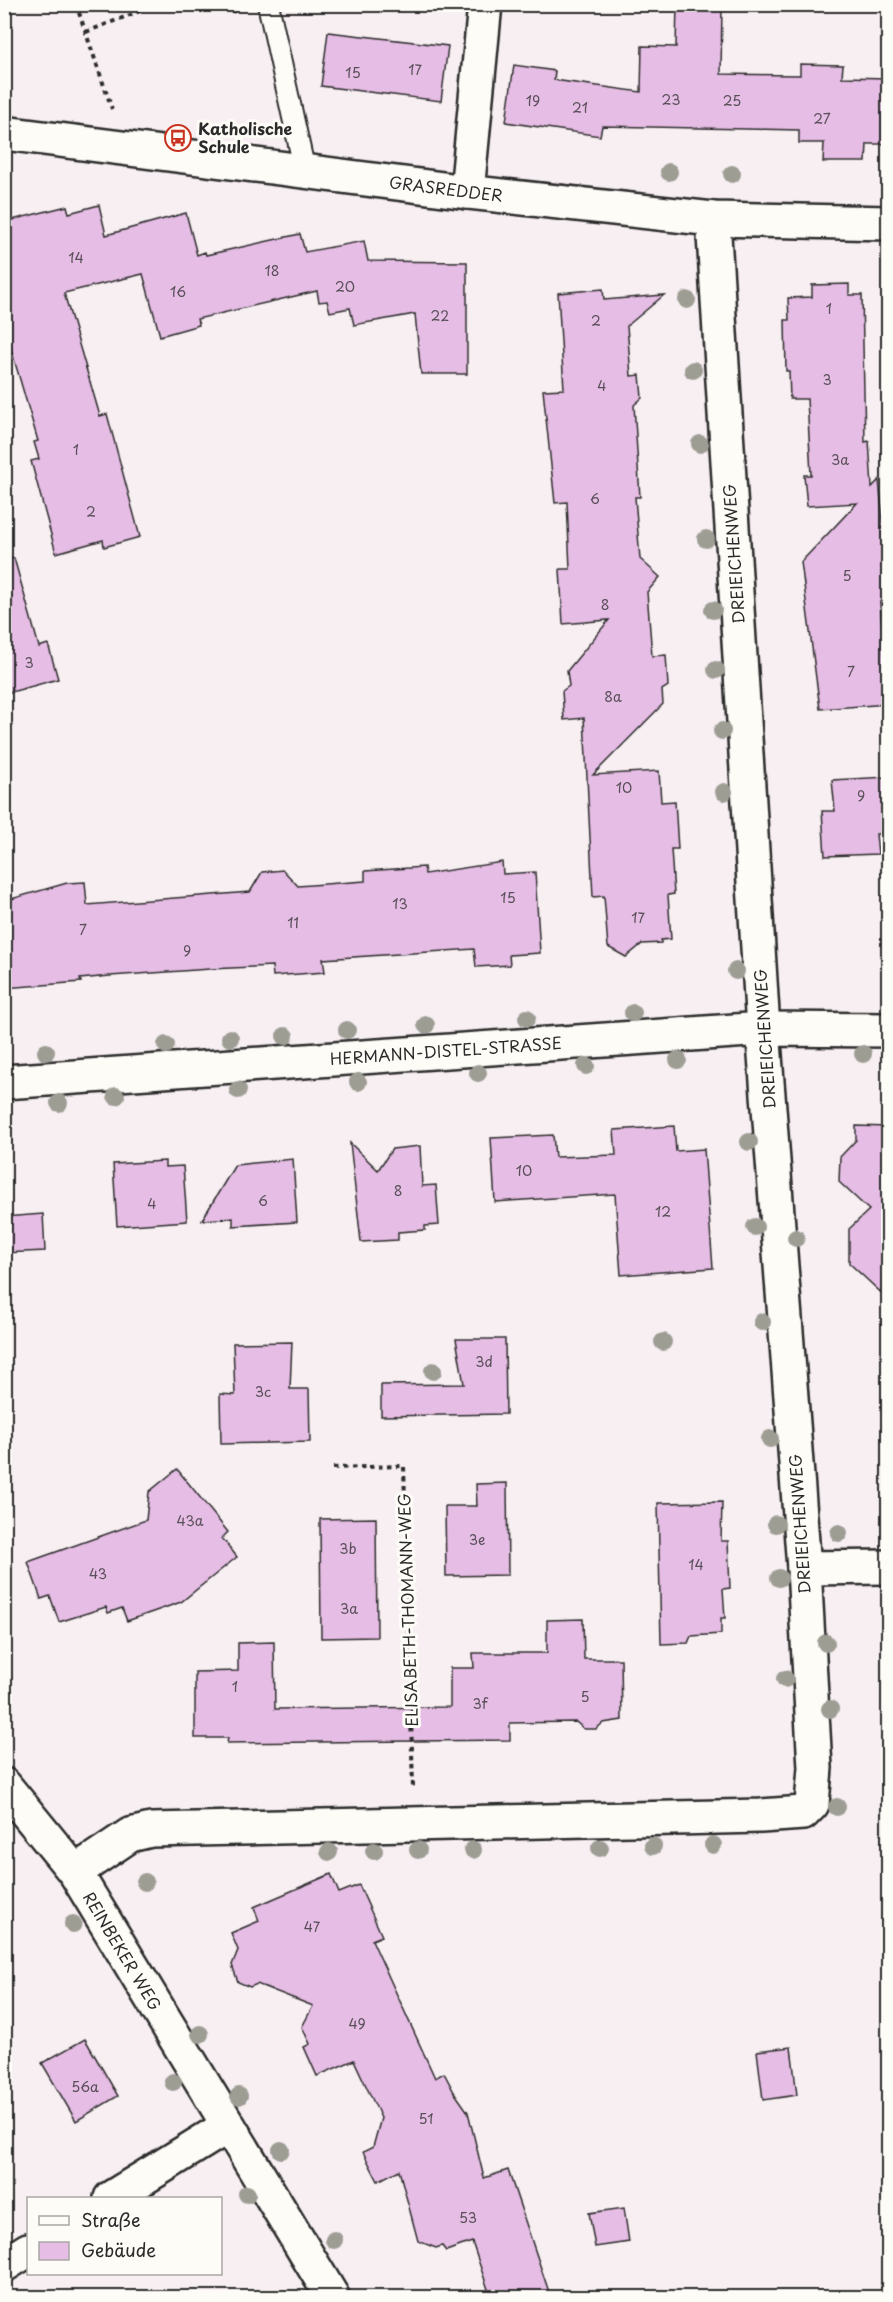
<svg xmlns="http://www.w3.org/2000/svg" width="893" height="2302" font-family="'Playpen Sans',sans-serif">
<rect width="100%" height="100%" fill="#f8eff3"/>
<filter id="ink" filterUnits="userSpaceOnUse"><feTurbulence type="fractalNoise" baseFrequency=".0167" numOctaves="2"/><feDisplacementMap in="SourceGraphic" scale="12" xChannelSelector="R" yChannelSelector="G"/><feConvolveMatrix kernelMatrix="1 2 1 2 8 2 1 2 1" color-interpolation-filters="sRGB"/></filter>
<g filter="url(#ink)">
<!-- building -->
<g fill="#e6bde5" stroke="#2b2b2b" stroke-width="1.5">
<path d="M677,4h45l-1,70 79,1v-11l43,1 -1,12 46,1v66h-21l-1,18h-43l1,-19h-25v-13l-197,-4 -2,10 -94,-14 8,-57 41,6 -1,9 87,12 1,-46 34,1z"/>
<path d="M328,32l120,14 -7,55 -120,-15z"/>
<path d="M99,205l7,30 80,-22 11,42 8,-3 1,3 94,-21 5,18 59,-11 4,20 99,1v112h-46l-6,-60 -61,11 -4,-17 -20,4 -3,-11 -8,1 -2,-11 -120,28 2,6 -39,11 -17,-62 -79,19 36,123 7,-2 33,123 -36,10 -1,-7 -47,13 -25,-92 8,-2 -5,-17 4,-1 -34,-116v-103l63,-16 2,7z"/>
<path d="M849,284v11h13l3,147 4,-1 3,46 7,-7 6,61 3,61h-8l8,102 -68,5 -19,-147 56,-59 -50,3 -3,-31h7l-4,-76h-17l-1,-28h-3l-1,-51h4l-1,-22 24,-1v-12z"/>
<path d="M603,289l1,11 60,-5 -37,31 4,50 9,-1 2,23 -8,7 6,92h-5l5,62 20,18 -13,15 5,64 14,-1 2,31 -6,4 1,14 -70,71 66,-4 2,31 14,-1 3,48h-7l3,45 -6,1 3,44 -10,1v3l-19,1 -16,13 -18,-10 -4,-51 -11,1 -9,-179 -20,2 -2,-29 7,-5 -2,-15 42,-51 -46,4 -3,-55h10l-3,-67 -12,1 -12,-113 21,-1 -6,-96z"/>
<path d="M14,558l25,89 9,-3 10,35 -54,15v-135z"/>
<path d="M888,777v57h-12l2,20 -53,2 -3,-45h13l-3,-31z"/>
<path d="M502,862l1,12 32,-2 5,81 -31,2 1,10 -34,2 -2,-18 -151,10 2,13 -52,4 -1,-10 -62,3 -100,7 -30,3 1,3 -77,6v-87l63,-18 18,-1 2,23 163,-13 12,-20 21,-2 15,16 67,-5v-10l59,-4 1,7z"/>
<path d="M674,1126l2,25 28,-2 9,119 -92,7 -6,-81 -120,8 -4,-64 62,-3 2,22 61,-2 -2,-25z"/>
<path d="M856,1126l32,1v172l-39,-36v-34l20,-19 -30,-28 1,-25 16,-17z"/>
<path d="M350,1143l28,27 14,-21 28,-3 2,40 14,-1 3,40 -14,1v4l-27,2v8l-37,2z"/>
<path d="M293,1159l4,63 -64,4v-8l-31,2 33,-55z"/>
<path d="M165,1161v6l18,-1 4,55 -70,5 -4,-62z"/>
<path d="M43,1214l2,37 -41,2v-36z"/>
<path d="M456,1339h49l1,75 -125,2v-31l83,-1z"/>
<path d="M292,1342l-2,47h19l1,53 -89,2 -1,-50 15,1 -2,-52z"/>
<path d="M177,1469l51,63 -6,6 15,19 -56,45 -54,19 -5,-13 -14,5 -2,-6 -47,15 -9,-26 -9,3 -13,-37 118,-42 3,-28z"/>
<path d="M507,1483l1,92 -62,1 -1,-70h32l-1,-22z"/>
<path d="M722,1502l-1,39h7l2,47 -7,1 2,29h-4v16l-30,2 -3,7 -27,1 -3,-141z"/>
<path d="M376,1518l1,119 -56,1 -1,-119z"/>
<path d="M583,1619l1,40h37l1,61 -19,3 -7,6h-12l-8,-7 -66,1v17l-283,3 1,-5h-33v-66l43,-1v-28l36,-1 1,67 175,-2v-39h24l-1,-15h74v-33z"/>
<path d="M331,1874l8,19 20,-8 23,51 -10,4 63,138 9,-5 10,19 14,20 16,66 24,-8 43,128h-60l-19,-56 -26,9 -4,-5 -6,2 -18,-7 -19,-71 -21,11 -15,-29 10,-5 8,-29 -27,-58 -37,16 -13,-29 6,-3 -8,-17 11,-21 -56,-22 -7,3 -12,-5 -6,-17 6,-15 -7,-17 28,-12 -5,-14z"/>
<path d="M85,2039l33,57 -42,25 -34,-58z"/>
<path d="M791,2047l6,48 -34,5 -6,-49z"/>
<path d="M624,2208l5,34 -34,5 -6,-34z"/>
</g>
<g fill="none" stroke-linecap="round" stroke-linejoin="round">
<defs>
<path id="lane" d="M268,4l37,168"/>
<g id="street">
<path d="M4,133l463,59 246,27 175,4"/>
<path d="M467,192l18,-188"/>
<path d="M4,1082l759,-53 125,1"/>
<path d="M804,1568l84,-1"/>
<path d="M4,1785l71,87 258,426"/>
<path d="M75,1872l55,-37 21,-5 610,-14 42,-3 9,-9 3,-36 -11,-200 -41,-539 -50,-810"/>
<path d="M111,2198l117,-72"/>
<path d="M4,2265l24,-15"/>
</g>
</defs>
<!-- lane casing -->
<use href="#lane" stroke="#2b2b2b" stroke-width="24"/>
<!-- street casing -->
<use href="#street" stroke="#2b2b2b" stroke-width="38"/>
<!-- path -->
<g stroke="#2b2b2b" stroke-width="4" stroke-dasharray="4.5 4.5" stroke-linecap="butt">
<path d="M76,4l36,105"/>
<path d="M214,4l25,9"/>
<path d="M86,32l62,-24 36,-4"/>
<path d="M333,1468l71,-2 9,322"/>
</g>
<!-- lane -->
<use href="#lane" stroke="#fdfcf7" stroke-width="20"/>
<!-- street -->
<use href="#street" stroke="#fdfcf7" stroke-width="33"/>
</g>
<!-- trees -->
<g fill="#9d9d94">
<circle cx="669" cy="172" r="9"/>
<circle cx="732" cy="174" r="9"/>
<circle cx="687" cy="300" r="9"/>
<circle cx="693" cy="370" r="9"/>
<circle cx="700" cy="444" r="9"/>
<circle cx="706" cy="539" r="9"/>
<circle cx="713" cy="610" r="9"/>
<circle cx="716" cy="670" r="9"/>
<circle cx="722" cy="731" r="9"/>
<circle cx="724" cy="792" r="9"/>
<circle cx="736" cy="971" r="9"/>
<circle cx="633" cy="1013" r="9"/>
<circle cx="527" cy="1018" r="9"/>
<circle cx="426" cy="1025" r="9"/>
<circle cx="347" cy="1030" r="9"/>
<circle cx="285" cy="1036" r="9"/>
<circle cx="230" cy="1038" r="9"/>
<circle cx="166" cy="1045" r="9"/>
<circle cx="46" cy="1052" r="9"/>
<circle cx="863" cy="1054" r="9"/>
<circle cx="678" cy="1060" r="9"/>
<circle cx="586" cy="1066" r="9"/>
<circle cx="478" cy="1073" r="9"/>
<circle cx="358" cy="1082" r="9"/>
<circle cx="238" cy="1090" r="9"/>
<circle cx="116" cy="1096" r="9"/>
<circle cx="59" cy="1103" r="9"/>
<circle cx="749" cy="1142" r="9"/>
<circle cx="755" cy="1227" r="9"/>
<circle cx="796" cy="1238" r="9"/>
<circle cx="762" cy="1322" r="9"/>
<circle cx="663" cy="1342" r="9"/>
<circle cx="433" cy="1371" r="9"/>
<circle cx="770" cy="1439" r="9"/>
<circle cx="776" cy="1524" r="9"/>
<circle cx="839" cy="1533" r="9"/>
<circle cx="779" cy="1578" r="9"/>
<circle cx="826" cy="1643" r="9"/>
<circle cx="785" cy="1679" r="9"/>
<circle cx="830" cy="1709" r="9"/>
<circle cx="837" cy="1807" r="9"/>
<circle cx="713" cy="1845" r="9"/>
<circle cx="653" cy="1846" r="9"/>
<circle cx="600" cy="1848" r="9"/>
<circle cx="418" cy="1850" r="9"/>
<circle cx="473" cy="1850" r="9"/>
<circle cx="374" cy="1851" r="9"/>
<circle cx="329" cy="1852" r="9"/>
<circle cx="145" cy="1882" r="9"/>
<circle cx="73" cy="1924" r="9"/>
<circle cx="200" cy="2034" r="9"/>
<circle cx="173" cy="2082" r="9"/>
<circle cx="239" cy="2096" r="9"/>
<circle cx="281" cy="2150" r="9"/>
<circle cx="247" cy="2194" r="9"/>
<circle cx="334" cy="2240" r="9"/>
</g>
</g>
<!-- icons -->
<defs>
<symbol id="bus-ring" viewBox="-11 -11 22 22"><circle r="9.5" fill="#fdfcf7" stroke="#c8321e" stroke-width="1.5"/><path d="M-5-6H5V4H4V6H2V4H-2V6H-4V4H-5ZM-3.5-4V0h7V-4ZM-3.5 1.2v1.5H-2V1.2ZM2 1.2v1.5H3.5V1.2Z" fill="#c8321e"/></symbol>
</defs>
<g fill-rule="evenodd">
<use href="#bus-ring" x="163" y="123" width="30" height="30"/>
</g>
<g text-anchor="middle" stroke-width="6" stroke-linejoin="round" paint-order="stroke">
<!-- number labels -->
<g font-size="14" fill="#5a505a">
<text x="415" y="75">17</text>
<text x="353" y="78">15</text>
<text x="671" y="105">23</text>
<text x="533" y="106">19</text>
<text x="732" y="106">25</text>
<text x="580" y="113">21</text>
<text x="822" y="124">27</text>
<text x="76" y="263">14</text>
<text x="272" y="276">18</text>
<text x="345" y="292">20</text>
<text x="178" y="297">16</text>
<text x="829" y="314">1</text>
<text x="440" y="321">22</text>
<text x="596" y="326">2</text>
<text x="827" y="385">3</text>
<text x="602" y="391">4</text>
<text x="76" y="455">1</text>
<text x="840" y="465">3a</text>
<text x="595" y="504">6</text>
<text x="91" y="517">2</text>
<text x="847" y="581">5</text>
<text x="605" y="610">8</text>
<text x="29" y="668">3</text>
<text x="851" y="677">7</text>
<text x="613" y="702">8a</text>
<text x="624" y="793">10</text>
<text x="861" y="801">9</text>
<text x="508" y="903">15</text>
<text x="400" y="909">13</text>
<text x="638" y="923">17</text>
<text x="293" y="928">11</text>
<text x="83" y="935">7</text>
<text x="187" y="956">9</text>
<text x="524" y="1176">10</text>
<text x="398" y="1196">8</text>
<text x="263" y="1206">6</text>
<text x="152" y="1209">4</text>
<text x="663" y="1217">12</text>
<text x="484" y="1367">3d</text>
<text x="263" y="1397">3c</text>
<text x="190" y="1526">43a</text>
<text x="477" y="1545">3e</text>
<text x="348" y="1554">3b</text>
<text x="696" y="1570">14</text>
<text x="98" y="1579">43</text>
<text x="349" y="1614">3a</text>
<text x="235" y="1692">1</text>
<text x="585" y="1702">5</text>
<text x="480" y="1709">3f</text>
<text x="312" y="1932">47</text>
<text x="357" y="2029">49</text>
<text x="85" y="2092">56a</text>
<text x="426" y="2124">51</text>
<text x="468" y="2223">53</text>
</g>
<!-- poi labels -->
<g font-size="16" font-weight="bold" fill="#2b2b2b" stroke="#fdfcf7" text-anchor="start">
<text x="198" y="135">Katholische<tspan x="198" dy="18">Schule</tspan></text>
</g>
<!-- street labels -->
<g font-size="16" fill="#2b2b2b" stroke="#fdfcf7">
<text transform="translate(446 189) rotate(7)" y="6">GRASREDDER</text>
<text transform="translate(734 554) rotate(-94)" y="6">DREIEICHENWEG</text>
<text transform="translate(765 1039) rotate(-94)" y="6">DREIEICHENWEG</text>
<text transform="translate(446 1051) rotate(-4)" y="6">HERMANN-DISTEL-STRASSE</text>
<text transform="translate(800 1524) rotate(-94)" y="6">DREIEICHENWEG</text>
<text transform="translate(408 1610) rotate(-92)" y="6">ELISABETH-THOMANN-WEG</text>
<text transform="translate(122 1951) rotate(59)" y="6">REINBEKER WEG</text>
</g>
</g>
<!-- margin -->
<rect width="893" height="2302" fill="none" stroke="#fdfcf7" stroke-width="24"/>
<rect x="12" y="12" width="869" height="2278" fill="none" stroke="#2b2b2b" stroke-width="2" filter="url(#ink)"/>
<!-- legend -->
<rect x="27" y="2197" width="195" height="78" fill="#fdfcf7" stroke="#a9a8a5" stroke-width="1.5"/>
<rect x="39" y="2216" width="30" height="9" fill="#fdfcf7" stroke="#a9a8a5" stroke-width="1.5"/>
<text x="81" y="2227" font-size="18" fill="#2b2b2b">Straße</text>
<rect x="39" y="2242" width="30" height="18" fill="#e6bde5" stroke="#a9a8a5" stroke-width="1.5"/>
<text x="81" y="2257" font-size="18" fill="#2b2b2b">Gebäude</text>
</svg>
